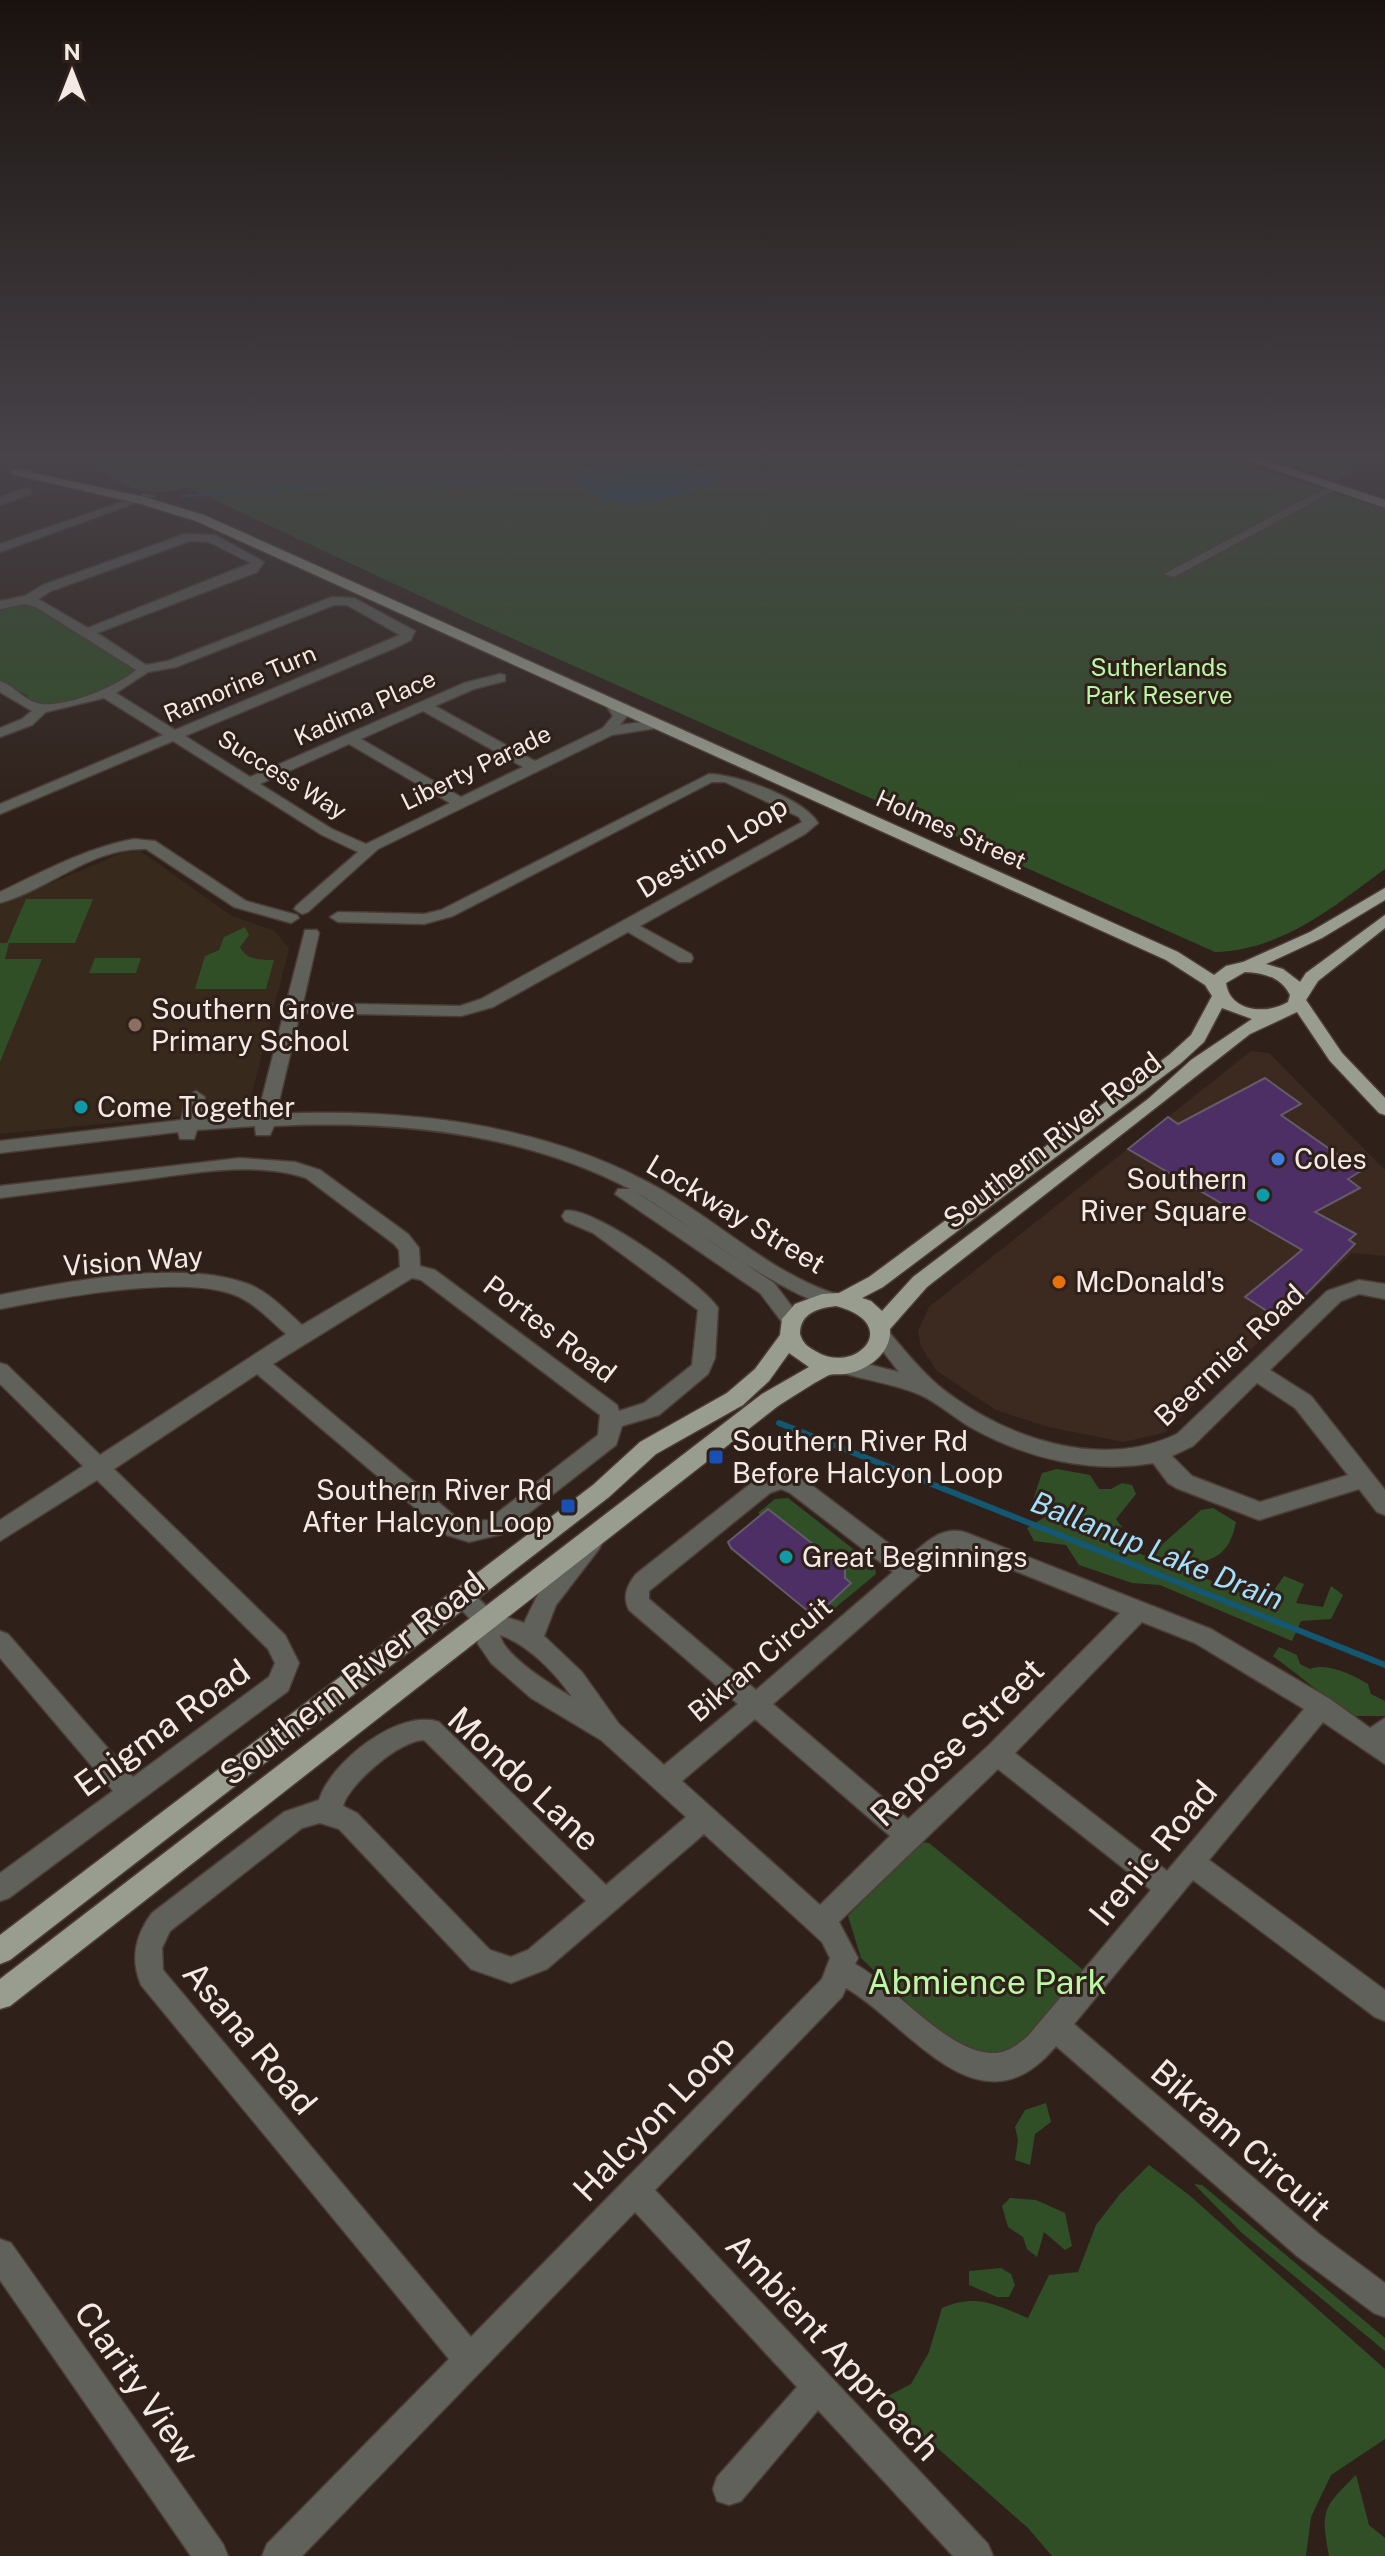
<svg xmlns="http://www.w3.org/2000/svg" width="1385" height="2556" font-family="'Public Sans',sans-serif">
<rect width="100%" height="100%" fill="#2f211a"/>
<!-- built -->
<path fill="#3c291f" d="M1251,1051l18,2 116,117v86l-33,-3 -188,180 -40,9 -76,-15 -52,-17 -59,-39 -16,-24 -3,-16 11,-24z"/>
<!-- education -->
<path fill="#37291c" d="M140,851l92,65 43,15 14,18 -39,152 -17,10 -233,23v-229l124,-53z"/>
<!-- green -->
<g fill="#304f27">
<path d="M80,455h1139l166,54v360c-52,38 -103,81 -170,83l-737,-329 -291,-136c-45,16 -71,-6 -107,-32z"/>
<path d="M1256,455h129v6l-9,-2 -41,22z"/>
<path d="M25,603l18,7 14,11h5l74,47 -8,11c-30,12 -71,38 -102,19l2,-2 -28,-15v-74z"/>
<path d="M26,899h67l-18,44h-66l-4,16h37l-42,103v-119h7z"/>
<path d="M245,927l4,8 -9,12c6,13 21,13 34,13l-8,29h-71l10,-33 14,-6 5,-13z"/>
<path d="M95,958h46l-5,15h-47z"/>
<path d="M1057,1469l33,6 9,14h12l11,-6 10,2 4,9 -20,25 6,8 -12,14 38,16 53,-47 12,-2 23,14c-7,39 -31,42 -65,42l94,39 19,-27 20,8 -8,19 27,4 8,-21 12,9 -12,24 -30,2 -9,20 -132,-56 -28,-2 -53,-18 -13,-20 -32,-4 -7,-13 23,-14 -17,-14 9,-27z"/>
<path d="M788,1498l87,68 1,8 -41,34 -8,-6 24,-19 -6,-5 -1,-9 -76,-59 -7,5 -3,-2 17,-14z"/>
<path d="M1279,1647l18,8 3,9 10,5c17,-7 43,6 58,15l3,10 14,7v15h-34l-78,-60z"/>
<path d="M920,1842l9,1 159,131 -59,69 -22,11 -53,-6 -93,-90 -13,-42z"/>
<path d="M1046,2103l5,19 -16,12 -5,31 -15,-5 3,-20 -3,-13 10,-17z"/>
<path d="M1149,2165l40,30 196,174v70l-54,36 -20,42 -5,39h-254l-24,-28 -146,-129 29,-15 18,-32 13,-44c36,-15 53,-3 86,10l21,-43 29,-3 18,-47 24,-31z"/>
<path d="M1194,2184l8,1 183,153v13l-143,-118z"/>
<path d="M1010,2198l26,2 29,13 7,33 -7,4 -21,-18 -7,25 -10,-8 -4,-12 -15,-10 -6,-21z"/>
<path d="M1001,2268l10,6 4,11 -6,12h-12l-28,-12v-14z"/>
<path d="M1356,2475l13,50 16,13v18h-56c-9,-47 -5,-49 27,-81z"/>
</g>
<!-- water -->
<path fill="#135772" d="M670,464l35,4 12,5 2,5 -4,6c-48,14 -100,36 -141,-4l2,-7 20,-6z"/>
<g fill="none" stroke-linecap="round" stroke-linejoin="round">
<!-- stream-far1 -->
<path stroke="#135772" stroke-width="3" d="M183,496l125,-9 227,-5"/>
<!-- stream -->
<path stroke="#135772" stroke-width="6" d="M779,1423l606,242"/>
</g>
<!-- building -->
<g fill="#4e2f65" stroke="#635b69" stroke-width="2">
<path d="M1265,1078l36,26 -20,11 80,56 -13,8 12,9 -45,24 41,22 -7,6 6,4 -74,76 -36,-23 57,-47 -174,-101 40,-32 10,7z"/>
<path d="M768,1509l77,60v9l6,5 -36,34 -84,-69 -3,-6z"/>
</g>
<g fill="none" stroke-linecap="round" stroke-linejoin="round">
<defs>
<g id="minor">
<path d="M1331,485l10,2 -167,90 -10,-3z"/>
<path d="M27,488l4,2v4l-31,11v-8z"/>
<path d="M145,494l10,2 -155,56v-8z"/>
<path d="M185,534l30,1 49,27 -7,10 -160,61 49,32 22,-4 164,-64 22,1 61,33 -4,9 -14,7 -212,89 65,41 214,-94 36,-9 5,1v6l-31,8 -39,17 100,55 68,-33 10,-12 -8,-12 2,-3h10l10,15 -7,9 37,-5 7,4 -7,4 -45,7 -234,114 -70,63 -6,2 -8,-5 2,-3 62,-54 -36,-17 -149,-94 -173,73v-10l163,-69 -59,-37 -58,14 -14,13 -32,12v-9l22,-9 10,-8 -32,-19v-11c14,4 23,19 37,22 25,7 81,-17 99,-33l-100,-63 -11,-3 -25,5v-8l25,-5 18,-11zM190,541l19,1 42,21 -163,65 -50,-29 13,-8zM334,605h13l53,30 -225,95 -59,-37 32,-21 28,-5zM423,711l100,56 -62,30 -100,-58zM349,744l101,59 -84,41 -34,-15 -72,-45z"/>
<path d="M709,774c28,0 95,25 109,49l-13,11 -165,92 51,28 2,4 -2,4h-12l-51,-30 -135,75 -32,9 -161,-3 -24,101c133,-6 272,10 388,77 57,33 109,83 172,103l3,5 -3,5c-31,9 -165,-92 -200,-112l138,91 25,33 3,5 -3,5h-14l-25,-33 -145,-99 3,-5h12c-109,-57 -235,-69 -356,-63l-4,9h-14l-1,-9 -58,4 -3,9h-14l-2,-7 -178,21v-12l181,-21 6,-23 9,-6 9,6 -5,21 58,-4 47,-184h12l2,3 -16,70 157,3 21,-7 321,-177 -3,-5 -74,-35h-13l-259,134 -29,8 -86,-2 -8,-5 8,-5 86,2 17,-4z"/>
<path d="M134,839l21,2 91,60 51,14 2,3 -8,5 -57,-16 -88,-58c-54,-2 -96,40 -146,54v-11c44,-21 86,-44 134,-53z"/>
<path d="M240,1158l55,4 25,8 88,64 11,14 1,18 15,4 182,135 2,6 25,-8 48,-38 6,-55 -105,-77 -28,-12 -3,-5 3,-5c26,-7 139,74 153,97l-3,50 -7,16 -49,41 -37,11 -6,19 -114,89 -33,8 -22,-7 -190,-161 -143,95 171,166 14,28 -11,28 -279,207 -9,3v-28l113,-82 -113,-133v-27l8,3 125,143 136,-100 6,-14 -7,-14 -171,-169 -97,61v-21l83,-54 -83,-82v-21l7,2 93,90 186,-121c-16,-14 -33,-33 -54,-40 -51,-19 -177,4 -232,15v-14c67,-14 184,-36 248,-11 21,8 38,27 54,41l98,-58 -1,-17 -5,-6 -88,-66c-51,-17 -112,-5 -165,2 -47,6 -94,12 -141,18v-12zM412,1278l9,2 179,135 -2,20 -110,85 -26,2 -189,-158z"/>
<path d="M1359,1280l26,4v15l-26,-5 -18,7 -71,69 41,26 74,94v25l-8,-3 -18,-23 -100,31 -83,-32 -8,-5 -15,-20c-63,11 -128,-5 -183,-36 -17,-10 -34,-26 -52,-33 -27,-11 -55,-14 -82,-23l-3,-5 3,-5 7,-3 56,14 -27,-35 3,-5h14c16,19 32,39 51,55 64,51 160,84 237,47l150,-143zM1257,1383l38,25 53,67 -88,27 -68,-26 -20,-20 21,-10z"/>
<path d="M781,1471l25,10 102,77c17,-15 35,-34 59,-25l244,96 119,70 40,29 15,-10v46l-62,-42 -114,138 176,130v31l-10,-4 -182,-137 -119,144 245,210 66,49v34l-11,-4 -77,-57 -241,-210c-76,92 -145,-20 -210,-58l-4,9 -187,193 333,354 5,12h-40l-135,-146 -77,91 -12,4 -12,-4 -4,-12 4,-12 80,-90 -162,-175 -333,344h-40l5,-12 182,-185 -308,-374c-11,-26 -6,-49 11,-72l132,-101 35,-12c11,-37 79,-92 120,-78l167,163 80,-68 -85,-77 -70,-42 -40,-35 -13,-19 -3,-20 -25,-26 4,-7c18,-6 25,11 39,20 9,6 21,8 31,12l15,-31 44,-55 8,-3 8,3 3,6 -3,6 -43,56 -12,31 38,36 37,52 45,41 74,-61 -109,-94c-7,-13 -2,-25 7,-36l118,-93zM781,1489l9,4 103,79 -137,118 -107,-91v-8l121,-98zM958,1548l162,65 -132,133 -80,73 -135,-115 175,-154zM1142,1622l53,21 109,66 -137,162 -152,-118zM500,1635c29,10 55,38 72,62 -19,-11 -68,-41 -72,-62zM755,1719l135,117 -70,69 -138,-124zM424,1740l162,161 -58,49 -17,7 -21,-7 -133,-137 -14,-7c6,-22 57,-66 81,-66zM998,1769l153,121 -123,146c-12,10 -22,18 -38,17 -45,-3 -95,-67 -135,-89l3,-6 -19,-36zM320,1823l19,6 132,140 40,14 36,-14 157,-135 118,108 8,16 -8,21 -351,358 -308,-367 -1,-22 8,-17 132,-103z"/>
<path d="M0,2239l11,4 212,301 5,12h-37l-191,-276z"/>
</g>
<g id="major">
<path d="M1233,455h17l135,45v8z"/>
<path d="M15,469l129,28 60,18 974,437 36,23 12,-9 17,-4 67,-30 75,-44v12l-63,38 -56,26 17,5 17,13 6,-9 79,-58v13l-67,53 -12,19 36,53 43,45v17l-6,-2 -49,-52 -33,-49 -47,22 -323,253 -37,42c2,24 -23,42 -45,45 -7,1 -12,-1 -18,2 -17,9 -33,20 -49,30l-768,600 -10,3v-30l762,-585 47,-27 -20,-14 -20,28 -26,24 -87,49 -47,43 -599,463 -10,4v-29l593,-450 47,-43 87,-49 28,-24 25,-34 2,-16 13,-15 27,-10 17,-1 30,-16 300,-222 22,-20 21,-39 -7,-11 -39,-25 -970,-439 -55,-17 -130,-30v-4zM1245,972c19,1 36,5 45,23l-2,7c-22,13 -58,10 -62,-19zM1222,1008l30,11 -61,41 -43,39 -235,178 -31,34 -11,-10 -9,-3 21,-11 298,-224 23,-21zM836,1306c68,18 20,69 -19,46 -9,-5 -14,-8 -17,-18 0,-21 18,-26 36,-28z"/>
</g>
</defs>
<!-- minor casing -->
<use href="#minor" stroke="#4b3d36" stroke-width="3"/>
<!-- major casing -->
<use href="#major" stroke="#4b3d36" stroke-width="3"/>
<!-- minor -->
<use href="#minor" fill="#5f615a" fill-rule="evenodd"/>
<!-- major -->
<use href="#major" fill="#999d8f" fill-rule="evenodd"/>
</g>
<!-- sky -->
<linearGradient id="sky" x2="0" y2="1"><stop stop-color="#1a120e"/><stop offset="0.56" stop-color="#474349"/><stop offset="1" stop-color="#474349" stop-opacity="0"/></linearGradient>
<rect width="1385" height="813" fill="url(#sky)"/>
<!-- markers -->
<circle fill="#8d6e63" stroke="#2f211a" stroke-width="3" cx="135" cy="1025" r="8"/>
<g fill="#0f9aa8" stroke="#2f211a" stroke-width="3">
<circle cx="81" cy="1107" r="8"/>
<circle cx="1263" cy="1195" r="8"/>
<circle cx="786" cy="1557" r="8"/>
</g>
<circle fill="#3f7fe0" stroke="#2f211a" stroke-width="3" cx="1278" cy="1159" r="8"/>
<circle fill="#e8710a" stroke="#2f211a" stroke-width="3" cx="1059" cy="1282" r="8"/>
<g fill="#1a4fb4" stroke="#2f211a" stroke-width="3">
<rect x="708" y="1449" width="16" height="16" rx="4"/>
<rect x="560" y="1498" width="16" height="16" rx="4"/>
</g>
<g text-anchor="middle" stroke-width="6" stroke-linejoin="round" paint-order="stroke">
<!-- far-park labels -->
<g font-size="24" fill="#b9f9a6" stroke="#2f211a">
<text x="1159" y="676">Sutherlands<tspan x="1159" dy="28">Park Reserve</tspan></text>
</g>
<!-- far-street labels -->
<g font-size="24" fill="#f4eae5" stroke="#2f211a">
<text transform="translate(240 684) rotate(-23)" y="8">Ramorine Turn</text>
<text transform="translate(365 708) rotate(-24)" y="8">Kadima Place</text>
<text transform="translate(476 768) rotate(-26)" y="8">Liberty Parade</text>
<text transform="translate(282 775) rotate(32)" y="8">Success Way</text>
<text transform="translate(951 830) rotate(24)" y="8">Holmes Street</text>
</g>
<!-- street labels -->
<g font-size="28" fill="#f4eae5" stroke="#2f211a">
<text transform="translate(712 847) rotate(-31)" y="10">Destino Loop</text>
<text transform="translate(1052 1140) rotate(-38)" y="10">Southern River Road</text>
<text transform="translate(736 1214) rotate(31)" y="10">Lockway Street</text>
<text transform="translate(133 1261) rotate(-4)" y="10">Vision Way</text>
<text transform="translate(550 1329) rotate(37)" y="10">Portes Road</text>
<text transform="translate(1229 1355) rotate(-43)" y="10">Beermier Road</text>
<text transform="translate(760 1659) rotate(-40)" y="10">Bikran Circuit</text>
</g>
<!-- poi labels -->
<g font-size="28" fill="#f4eae5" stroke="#2f211a" text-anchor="start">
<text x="151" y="1019">Southern Grove<tspan x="151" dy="32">Primary School</tspan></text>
<text x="97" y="1117">Come Together</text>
<text x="1294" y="1169">Coles</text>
<text x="1247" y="1189" text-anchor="end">Southern<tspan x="1247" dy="32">River Square</tspan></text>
<text x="1075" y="1292">McDonald's</text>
<text x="732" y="1451">Southern River Rd<tspan x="732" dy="32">Before Halcyon Loop</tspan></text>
<text x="552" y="1500" text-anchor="end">Southern River Rd<tspan x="552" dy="32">After Halcyon Loop</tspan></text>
<text x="802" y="1567">Great Beginnings</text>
</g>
<!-- water labels -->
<g font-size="30" font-style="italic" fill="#a1e0fe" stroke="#2f211a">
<text transform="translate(1157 1551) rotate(22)" y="10">Ballanup Lake Drain</text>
</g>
<!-- near-street labels -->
<g font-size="34" fill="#f4eae5" stroke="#2f211a">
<text transform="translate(352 1678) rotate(-38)" y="12">Southern River Road</text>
<text transform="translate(162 1728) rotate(-36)" y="12">Enigma Road</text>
<text transform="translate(957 1742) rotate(-44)" y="12">Repose Street</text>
<text transform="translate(524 1779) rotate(43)" y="12">Mondo Lane</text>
<text transform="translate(1153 1853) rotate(-50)" y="12">Irenic Road</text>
<text transform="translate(250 2038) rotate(50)" y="12">Asana Road</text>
<text transform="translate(654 2118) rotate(-46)" y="12">Halcyon Loop</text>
<text transform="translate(1241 2140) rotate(41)" y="12">Bikram Circuit</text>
<text transform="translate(833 2347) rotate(47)" y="12">Ambient Approach</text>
<text transform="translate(137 2383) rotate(55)" y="12">Clarity View</text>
</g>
<!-- near-park labels -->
<g font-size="34" fill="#b9f9a6" stroke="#2f211a">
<text x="987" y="1994">Abmience Park</text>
</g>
</g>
<!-- north arrow -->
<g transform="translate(72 72)" stroke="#2f211a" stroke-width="6" paint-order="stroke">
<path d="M0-6L14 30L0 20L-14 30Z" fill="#f4eae5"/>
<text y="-12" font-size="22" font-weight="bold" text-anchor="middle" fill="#f4eae5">N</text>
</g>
</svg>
